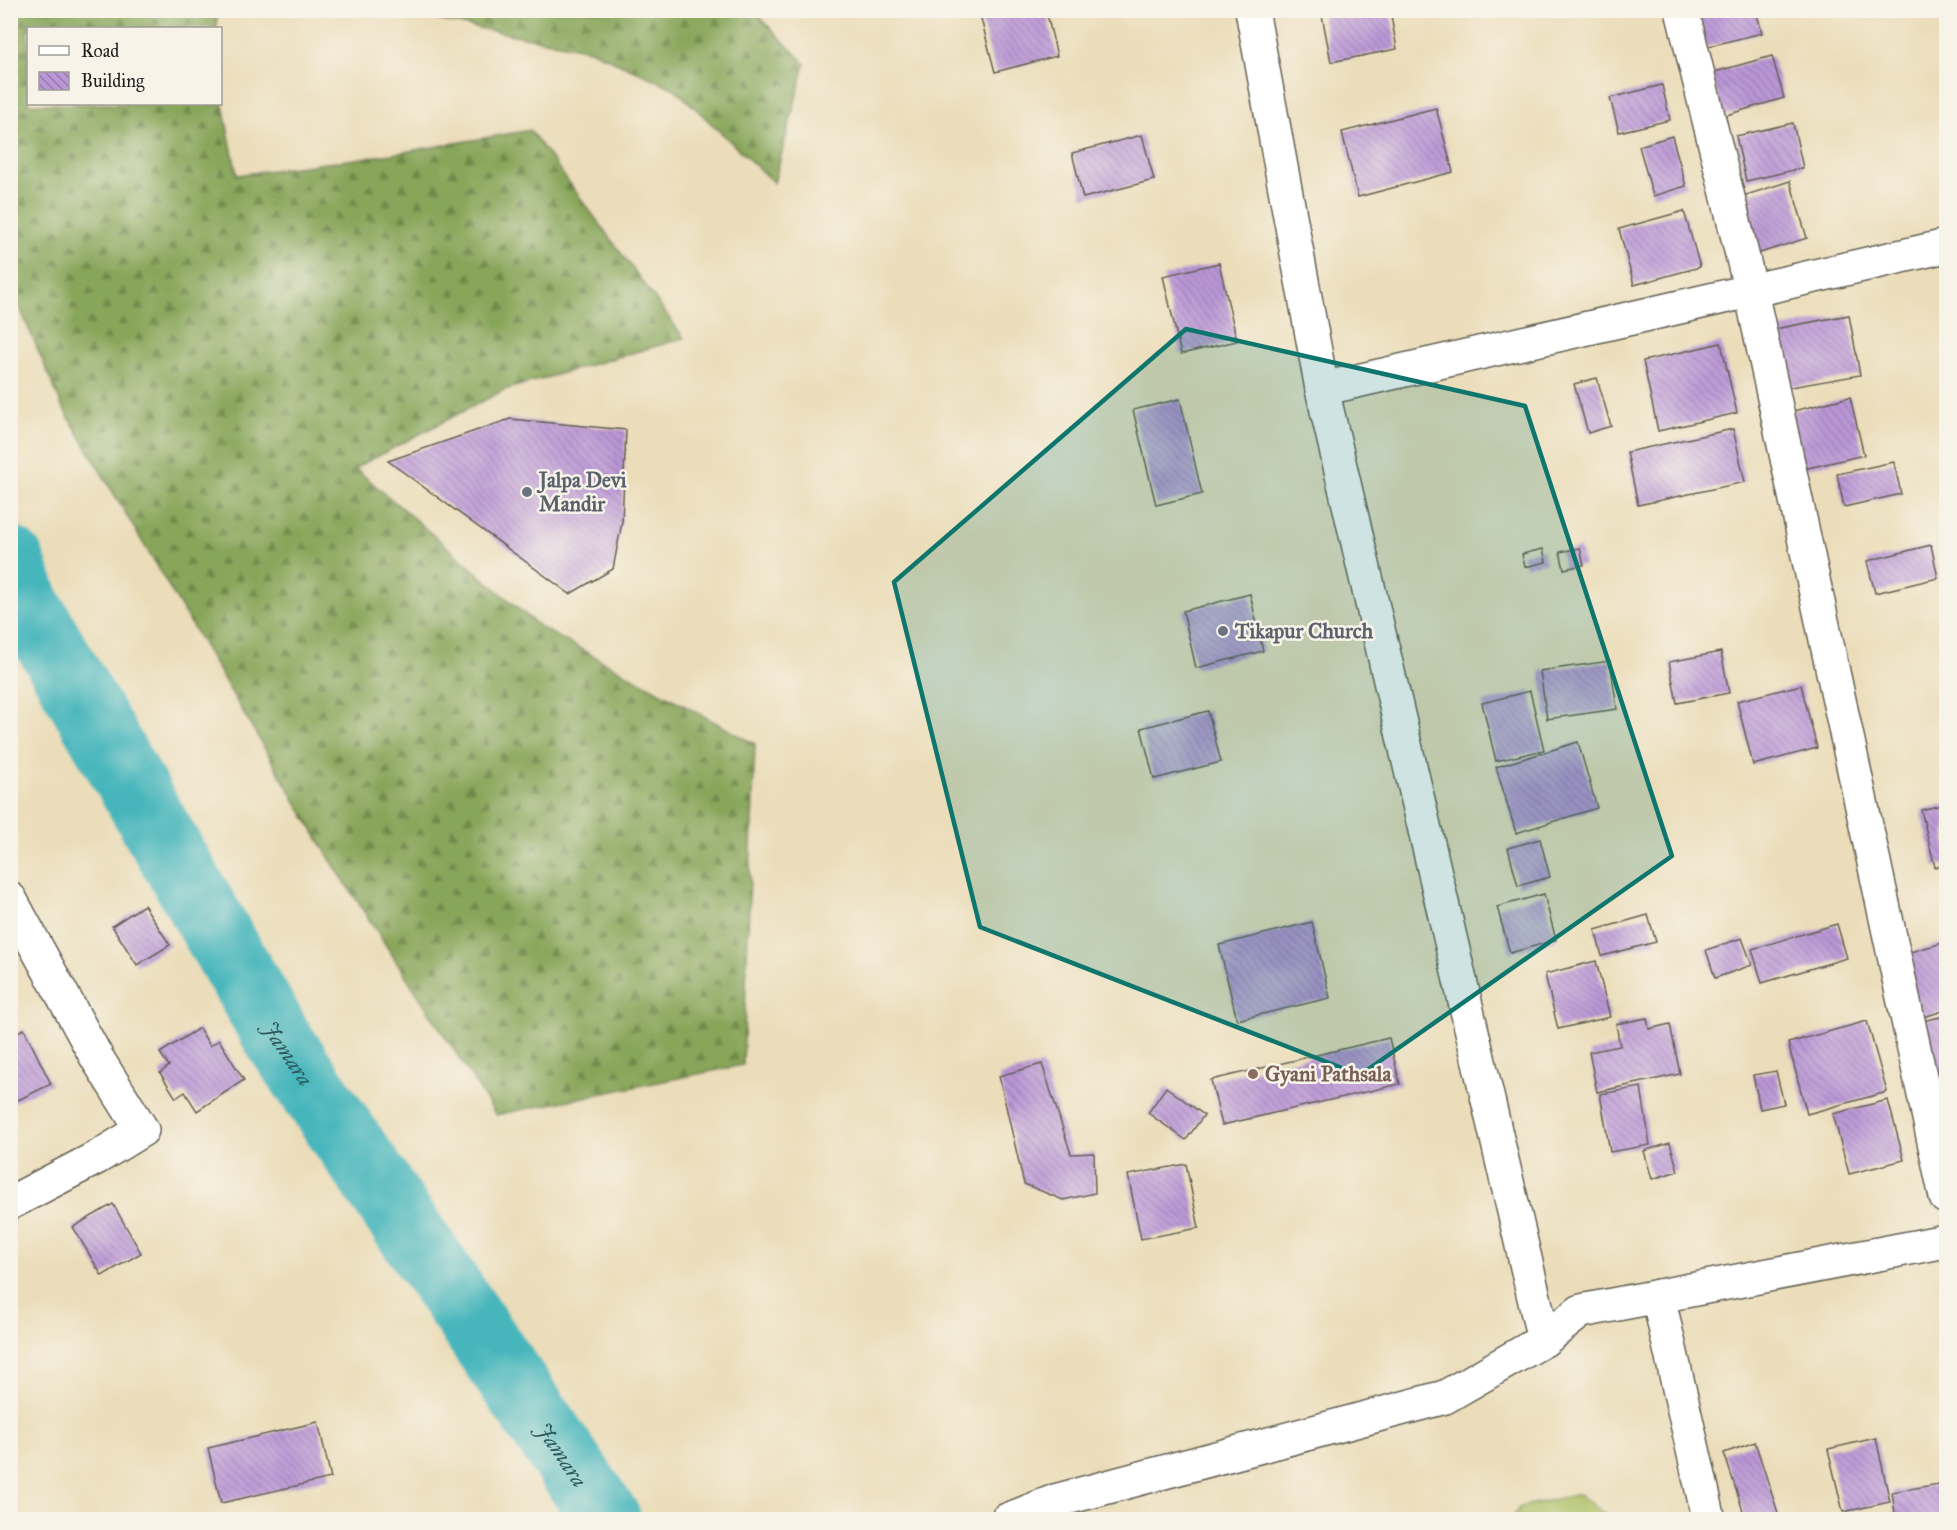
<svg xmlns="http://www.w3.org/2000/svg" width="1957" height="1530" font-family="'IM FELL Great Primer',serif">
<defs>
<pattern id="forest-firs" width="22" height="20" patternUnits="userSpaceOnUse" patternTransform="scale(1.5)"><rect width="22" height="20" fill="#88a65a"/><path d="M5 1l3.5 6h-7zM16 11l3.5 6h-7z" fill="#6e864a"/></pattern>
<pattern id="building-back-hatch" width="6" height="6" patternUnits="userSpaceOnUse" patternTransform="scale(1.5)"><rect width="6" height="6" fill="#bb97d7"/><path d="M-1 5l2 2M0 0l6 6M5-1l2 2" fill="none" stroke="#977aae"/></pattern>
</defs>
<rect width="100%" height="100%" fill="#f7f3e8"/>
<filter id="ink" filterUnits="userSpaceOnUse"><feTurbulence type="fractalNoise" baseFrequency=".0167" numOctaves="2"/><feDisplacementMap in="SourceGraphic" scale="12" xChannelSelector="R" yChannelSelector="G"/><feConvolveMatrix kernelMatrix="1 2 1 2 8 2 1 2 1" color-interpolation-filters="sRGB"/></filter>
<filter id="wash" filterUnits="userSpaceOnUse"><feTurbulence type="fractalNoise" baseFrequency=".008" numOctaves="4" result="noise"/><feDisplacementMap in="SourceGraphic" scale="24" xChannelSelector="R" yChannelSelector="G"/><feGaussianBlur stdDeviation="1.35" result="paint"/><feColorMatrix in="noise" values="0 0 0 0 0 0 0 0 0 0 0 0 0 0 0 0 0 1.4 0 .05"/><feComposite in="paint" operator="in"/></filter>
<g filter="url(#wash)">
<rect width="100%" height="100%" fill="#ebddb9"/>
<!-- grass -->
<path fill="#abbf64" stroke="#646e40" stroke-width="1.5" d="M1579,1494l32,25h-100l9,-12z"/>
<!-- forest -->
<g fill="url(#forest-firs)" stroke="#52613b" stroke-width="1.5">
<path d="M10,11h207v17h-189v76h192l1,-9 16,80 155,-21 138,-24 154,208 -180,52 -149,78 185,159 215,117 -12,321 -247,50 -166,-256 -268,-453 -51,-119z"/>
<path d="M401,11h353l51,53 -31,119 -99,-94 -85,-39 -147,-29z"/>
</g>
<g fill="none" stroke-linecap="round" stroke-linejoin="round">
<!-- river -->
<path stroke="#46b6bc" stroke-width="69" id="s1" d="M10,561l16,42 253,437 328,480"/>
</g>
<g id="blocks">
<!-- building -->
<g fill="url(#building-back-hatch)">
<path d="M996,10h50l11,46 -62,16 -15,-57z"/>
<path d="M1321,10h69l7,39 -66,13z"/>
<path d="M1695,10h61l6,23 -57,14z"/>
<path d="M1772,56l12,42 -61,18 -12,-43z"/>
<path d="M1662,85l8,35 -51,12 -9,-34z"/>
<path d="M1436,108l17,64 -95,25 -16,-65z"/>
<path d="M1793,123l10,45 -57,13 -10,-45z"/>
<path d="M1142,135l12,45 -71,18 -11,-45z"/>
<path d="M1672,136l14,50 -33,10 -14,-50z"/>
<path d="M1790,181l17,57 -50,16 -17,-57z"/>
<path d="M1684,211l16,56 -66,18 -15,-56z"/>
<path d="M1219,263l18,78 -56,13 -18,-78z"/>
<path d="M1849,315l11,60 -80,14 -11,-59z"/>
<path d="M1721,343l16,70 -79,18 -15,-70z"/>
<path d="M1597,378l14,48 -23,7 -14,-49z"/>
<path d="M1850,397l14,58 -69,16 -14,-57z"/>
<path d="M1180,399l22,95 -46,11 -23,-95z"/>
<path d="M510,419l116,11 -4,92 -9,47 -43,25 -182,-133z"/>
<path d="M1733,429l12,53 -107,23 -11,-53z"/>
<path d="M1894,462l7,32 -57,13 -7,-33z"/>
<path d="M1931,545l7,33 -63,15 -8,-32z"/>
<path d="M1580,548l4,17 -20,4 -4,-17z"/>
<path d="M1543,549l3,13 -21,5 -3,-13z"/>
<path d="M1250,594l13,57 -67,17 -13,-57z"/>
<path d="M1721,652l8,41 -52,10 -8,-41z"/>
<path d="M1610,661l7,48 -70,10 -7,-48z"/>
<path d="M1801,685l16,63 -64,17 -16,-64z"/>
<path d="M1530,691l14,59 -48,11 -14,-58z"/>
<path d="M1208,711l13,51 -67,17 -13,-51z"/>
<path d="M1578,742l19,66 -81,25 -20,-66z"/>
<path d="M1946,804v60l-11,3 -14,-57z"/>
<path d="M1540,839l10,38 -32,9 -10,-38z"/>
<path d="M1544,894l12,46 -46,13 -13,-46z"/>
<path d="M144,905l26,40 -33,20 -25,-39z"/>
<path d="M1648,915l8,27 -54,14 -7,-26z"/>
<path d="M1312,922l18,76 -93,22 -18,-75z"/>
<path d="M1837,924l10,34 -85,25 -10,-34z"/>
<path d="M1742,938l10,27 -37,13 -9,-28z"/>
<path d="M1946,942v68l-25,8 -18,-64z"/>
<path d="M1596,961l14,56 -52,12 -13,-55z"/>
<path d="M1946,1016v70l-21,5 -14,-68z"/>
<path d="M1647,1018l2,11 21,-5 10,50 -83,18 -8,-40 31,-6 -4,-22z"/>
<path d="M1867,1021l20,71 -80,22 -19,-71z"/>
<path d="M199,1028l11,18 9,-6 25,40 -47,31 -12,-19 -9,6 -16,-25 9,-7 -9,-13z"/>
<path d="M24,1029l27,55 -41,20v-69z"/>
<path d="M1389,1038l11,46 -178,41 -11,-45z"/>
<path d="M1042,1064l29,90 23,-1 1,40 -32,7 -39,-16 -25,-108z"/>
<path d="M1776,1071l8,33 -24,5 -7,-34z"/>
<path d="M1166,1087l38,28 -18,25 -38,-27z"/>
<path d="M1641,1087l9,58 -40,7 -10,-58z"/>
<path d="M1888,1100l16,60 -55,14 -16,-60z"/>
<path d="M1670,1143l8,28 -26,8 -8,-28z"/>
<path d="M1186,1164l13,64 -58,11 -13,-64z"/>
<path d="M113,1204l28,49 -39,23 -29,-49z"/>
<path d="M318,1422l13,56 -110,25 -13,-55z"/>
<path d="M1876,1438l14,64 -47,10 -15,-63z"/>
<path d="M1755,1442l25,77 -1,1h-33l-22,-67z"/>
<path d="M1944,1483l2,13v24h-50l-4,-28z"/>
</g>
</g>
</g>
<g filter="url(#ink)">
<use href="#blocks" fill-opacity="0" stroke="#646053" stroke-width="1.5"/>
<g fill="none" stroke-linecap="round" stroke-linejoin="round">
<defs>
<g id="street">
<path d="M1252,10l70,379 222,951"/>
<path d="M1682,10l69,281 195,906"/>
<path d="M1322,389l624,-143"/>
<path d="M10,899l87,159 45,72 -44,27 -88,46"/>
<path d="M1658,1296l51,224"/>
<path d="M1007,1520l48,-19 390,-104 99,-57 37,-29 365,-70"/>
</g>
</defs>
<!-- street casing -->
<use href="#street" stroke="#646053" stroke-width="36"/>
<!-- street -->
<use href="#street" stroke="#fff" stroke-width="33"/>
</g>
</g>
<!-- marked area -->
<path fill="#0f766e" fill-opacity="0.2" stroke="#0f766e" stroke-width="4.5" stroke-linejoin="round" d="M1186,329l339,77 147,450 -312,219 -380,-148 -86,-345z"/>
<!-- markers -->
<g fill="#6b7280" stroke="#f7f3e8" stroke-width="2">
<circle cx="527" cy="492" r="6"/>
<circle cx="1223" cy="631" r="6"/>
</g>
<circle fill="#8d6e63" stroke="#f7f3e8" stroke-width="2" cx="1253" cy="1074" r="6"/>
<g text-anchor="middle" stroke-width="5" stroke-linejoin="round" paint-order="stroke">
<!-- worship labels -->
<g font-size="21" font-weight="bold" fill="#5b616d" stroke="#f7f3e8" text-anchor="start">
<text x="539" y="487">Jalpa Devi<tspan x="539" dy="24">Mandir</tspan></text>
<text x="1235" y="638">Tikapur Church</text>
</g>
<!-- education labels -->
<g font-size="21" font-weight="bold" fill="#785e54" stroke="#f7f3e8" text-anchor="start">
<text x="1265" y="1081">Gyani Pathsala</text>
</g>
<!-- water labels -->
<g font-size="22" font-style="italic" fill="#2d5a5c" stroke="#f7f3e8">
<text dy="8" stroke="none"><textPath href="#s1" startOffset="566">Jamara</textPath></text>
<text dy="8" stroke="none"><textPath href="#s1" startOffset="1052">Jamara</textPath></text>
</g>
</g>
<!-- margin -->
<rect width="1957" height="1530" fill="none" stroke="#f7f3e8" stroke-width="36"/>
<!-- legend -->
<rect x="27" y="27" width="195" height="78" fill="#f7f3e8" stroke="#9f9d96" stroke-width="1.5"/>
<rect x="39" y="46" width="30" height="9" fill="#ffffff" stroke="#9f9d96" stroke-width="1.5"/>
<text x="81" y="57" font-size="18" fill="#1c1c1c">Road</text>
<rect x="39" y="72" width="30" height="18" fill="url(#building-back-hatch)" stroke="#9f9d96" stroke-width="1.5"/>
<text x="81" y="87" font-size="18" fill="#1c1c1c">Building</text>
</svg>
